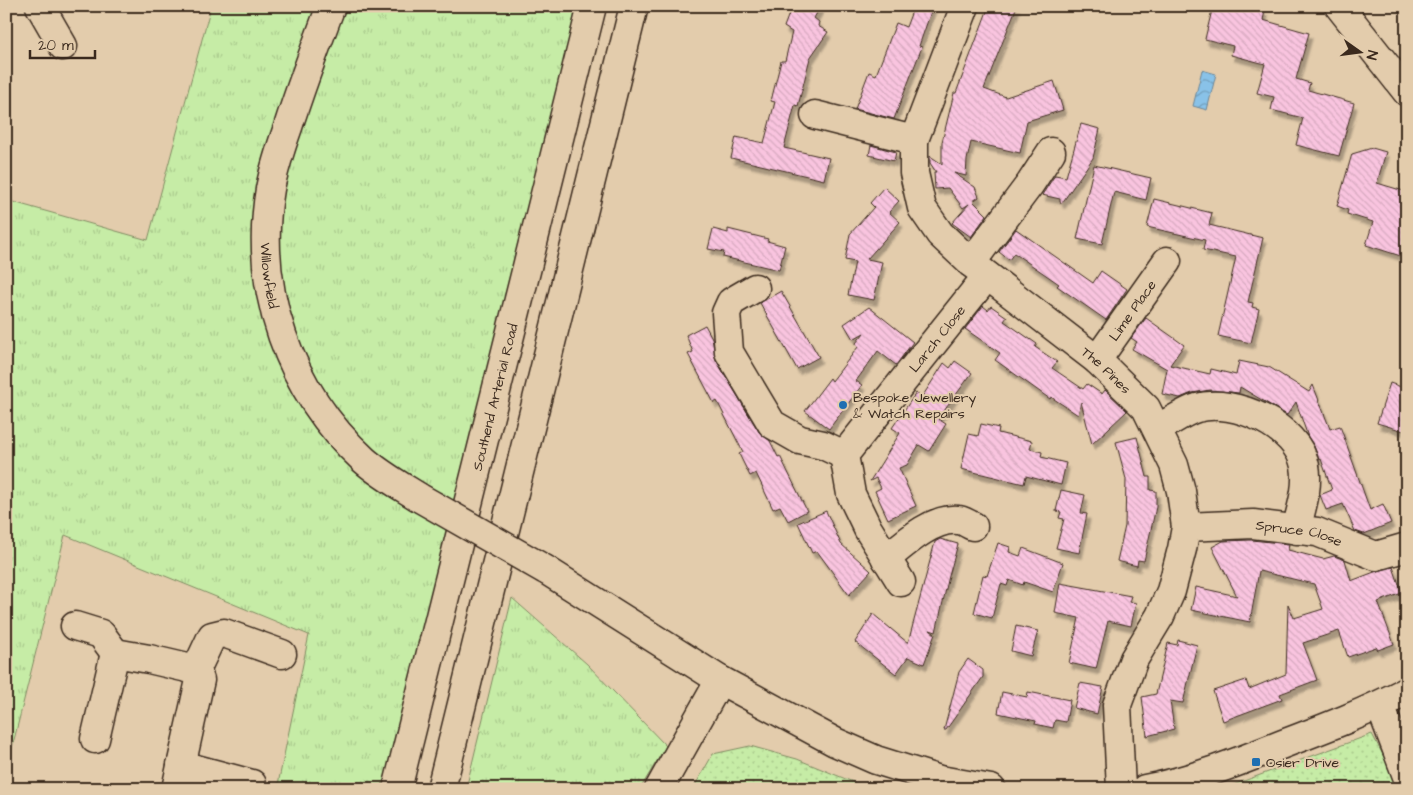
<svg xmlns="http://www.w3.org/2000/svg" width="1413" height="795" font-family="'Architects Daughter',sans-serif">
<defs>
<pattern id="grass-tufts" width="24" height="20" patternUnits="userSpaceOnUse" patternTransform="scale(1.25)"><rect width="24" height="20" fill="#c6eca6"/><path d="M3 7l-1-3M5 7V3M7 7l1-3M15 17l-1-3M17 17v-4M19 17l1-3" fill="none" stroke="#abcb8e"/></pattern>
<pattern id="park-dots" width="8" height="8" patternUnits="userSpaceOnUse" patternTransform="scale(1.25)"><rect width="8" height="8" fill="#c6eca6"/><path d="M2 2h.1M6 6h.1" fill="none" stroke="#abcb8e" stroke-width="1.8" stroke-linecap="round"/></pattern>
<pattern id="water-waves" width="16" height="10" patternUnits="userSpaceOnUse" patternTransform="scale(1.25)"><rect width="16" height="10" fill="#89c2e8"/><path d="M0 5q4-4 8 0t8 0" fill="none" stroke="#719ebb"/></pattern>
<pattern id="building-back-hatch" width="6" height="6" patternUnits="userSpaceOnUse" patternTransform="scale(1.25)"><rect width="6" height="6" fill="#f9c4df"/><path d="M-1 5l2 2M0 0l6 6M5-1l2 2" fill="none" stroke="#d6a9bf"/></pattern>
<filter id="shadow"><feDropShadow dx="3" dy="5.5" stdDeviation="1" flood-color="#0004"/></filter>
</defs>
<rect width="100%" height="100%" fill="#e3ccac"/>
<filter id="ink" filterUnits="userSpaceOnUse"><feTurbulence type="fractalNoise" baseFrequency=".02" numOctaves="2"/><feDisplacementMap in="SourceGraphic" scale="10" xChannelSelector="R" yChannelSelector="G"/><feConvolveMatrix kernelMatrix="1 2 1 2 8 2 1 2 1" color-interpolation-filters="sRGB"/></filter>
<g filter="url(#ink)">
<!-- grass -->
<g fill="url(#grass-tufts)" stroke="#808b62">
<path d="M211,6h369l-194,783h-109l32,-154 -244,-100 -59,237v-572l142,40z"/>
<path d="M512,598l75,66 79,82 -26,43h-174z"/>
</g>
<!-- park -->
<g fill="url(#park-dots)" stroke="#808b62">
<path d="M1372,734l29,55h-179z"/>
<path d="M750,746l47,13 73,30h-177l20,-35z"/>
</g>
<!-- water -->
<path fill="url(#water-waves)" stroke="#6a8597" d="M1202,70l14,4 -9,36 -14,-4z"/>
<!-- building -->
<g fill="url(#building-back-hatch)" stroke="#3b2a1e" filter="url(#shadow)">
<path d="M792,6h29l-7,12 5,4 -1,4 10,6 -18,26 -12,48 -3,-1 -11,43 45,10 -5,22 -93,-22 5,-21 28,6 11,-41 -4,-1 10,-40h4l7,-29 -8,-5z"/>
<path d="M914,6h19l-14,40 3,1 -28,72 -39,-10 14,-37 7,3 20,-52 10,4z"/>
<path d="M989,6h28l-33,83 22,8 48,-16 9,29 -36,11 -7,32 -49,-11 -4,18 -1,16 -12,-3 21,14 4,10 -6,4 14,14 -16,22 -19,-14 17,-19 -6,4 -15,-20 -13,1 -1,-17h2l-6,-9v-7l12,8v-22l12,-49h2z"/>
<path d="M1213,6h35l17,5 -2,9 46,13 -13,46 14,4 -2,7 46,13 -15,53 -43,-11 7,-27 -32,-8 3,-13 -17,-4 8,-29 -34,-9 2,-9 -28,-7z"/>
<path d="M1081,124l19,5 -7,29 -31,45 -2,-1v-3l-18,-4 13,-20 11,2z"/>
<path d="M871,145l25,7 -2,9 -25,-6z"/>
<path d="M1372,148l14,4 -9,31 30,9v66l-41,-13 7,-23 -26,-8 1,-4 -11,-4 15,-52z"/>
<path d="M1094,165l57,13 -5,22 -32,-8 -12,52 -25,-5z"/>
<path d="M884,187l15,14 -10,11 11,10 -33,37 15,3 -8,38 -26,-5 7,-33 -10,-2 5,-26 24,-27 -4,-4z"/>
<path d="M1154,199l58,14 -3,12 54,13 -15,64 5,1 -1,4 7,2 -8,34 -33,-7 18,-79 -33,-7 2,-10 -58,-13z"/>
<path d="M713,229l15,4v-4l40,10 -1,2 18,5 -6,24 -56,-13 1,-5 -16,-3z"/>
<path d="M1016,229l77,54 8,-12 26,18 -21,31 -49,-34 2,-2 -45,-31 -5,7 -10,-8z"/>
<path d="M781,291l38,66 -22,12 -37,-66z"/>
<path d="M983,306l5,4 3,-4 16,11 -3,4 33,23 -2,3 22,15 -5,6 31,21 4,-5 15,10 3,-4 22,21 -35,33 -11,-42 -3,13 -27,-18 -1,2 -55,-39 5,-7 -35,-24z"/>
<path d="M869,307l44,35 -17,23 -18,-14 -22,30 6,4 -33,44 -24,-18 25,-33 2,3 26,-34 -2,-4 8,-10 -11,6 -9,-15z"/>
<path d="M1146,318l38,27 -14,20 40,9 1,-5 25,6 3,-14 30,6 40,25 4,-7 17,44 10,-3 30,84 13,-6 8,19 -27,11 -9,-3 -12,-27 -17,6 -6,-15 12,-5 -11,-31 -2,1 -5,-14 -6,-9 -12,-35 -9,13 -47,-28 -1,6 -29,-3 -18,3 -12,5 -18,-4 5,-25 -35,-20 5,-7 -6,-4z"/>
<path d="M705,325l7,13 4,22 43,72 11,9 8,16 2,-1 27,55 -19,10 -8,-15 -7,3 -17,-36 -6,3 -11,-22 4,-2 -26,-51 -3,2 -26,-49 5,-2 -7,-17z"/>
<path d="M955,361l17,12 -34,46 8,5 -17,27 -10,-6 -12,20 -8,3 17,38 -28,13 -13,-28 6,-3 -5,-10 -6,3 30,-48 -8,-5 13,-19 11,-16 6,4 22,-34 6,5z"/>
<path d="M1390,383l17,6v43l-30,-9z"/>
<path d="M981,424l18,4 -1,5 34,8 -2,8 12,3 -1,5 25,6 -5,22 -35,-9 -2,8 -63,-15 8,-35 9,2z"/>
<path d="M1137,437l10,40h3v13l6,1v16l-12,54 -6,-1 -1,6 -20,-5 8,-35 1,-47 -10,-37z"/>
<path d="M1061,490l24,5 -4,18 6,1 -8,39 -23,-5 8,-29 -5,-1 2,-6 -5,-1z"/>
<path d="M826,511l15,33 30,27 -22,24 -32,-44 -5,2 -14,-30z"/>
<path d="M940,539l18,5 -9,32 -13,56 -6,-2 5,4 -11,30 -16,-7 -12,17 -41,-32 18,-28 35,29 27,-101z"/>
<path d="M1252,540l37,4 -1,6 35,9 11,-3 11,4 6,21 26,-10 16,-4 9,26 -24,9 16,42 -16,6 -2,-3 -28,10 -9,-26 -36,12 14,37 -37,14 2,5 -59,22 -10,-30 33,-11 3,9 37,-15 2,-70 6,14 29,-9 -9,-25 -55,-13 -9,51 -59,-12 5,-23 41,9 -25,-49 11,-6z"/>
<path d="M998,543l12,4 -1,5 11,4 3,-8 40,15 -10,29 -29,-10 -1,3 -14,-5 -2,6 -6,-2 -9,34 -18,-5 9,-38 4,1z"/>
<path d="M1060,583l71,13 -2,6 7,1 -5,23 -23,-5 -12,48 -27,-6 10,-45 -24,-5z"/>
<path d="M1016,626l22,5 -7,25 -20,-5z"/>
<path d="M1178,640l19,5 -14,58 -13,-2 4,28 -27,7 -5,-39 14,-3 12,-51 9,2z"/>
<path d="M968,659l15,11v7l-37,53h-2l15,-58z"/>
<path d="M1080,683l23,4 -6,27 -23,-6z"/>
<path d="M1002,692l25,5 1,-5 42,8 -4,22 -11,-2 -2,8 -18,-4 1,-3 -38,-8z"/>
</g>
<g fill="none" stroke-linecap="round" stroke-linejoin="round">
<defs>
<g id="minor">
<path d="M40,6l23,40"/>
<path id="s1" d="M331,6c-15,40 -30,80 -43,121 -7,20 -14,41 -18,62 -17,100 19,202 94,271 17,15 37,26 56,38"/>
<path id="s2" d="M965,6l-51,134v33l8,35 18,26 31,29 126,97 49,48 28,57 7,26 5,36 -4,22 -11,42 -11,25 -26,43 -17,46 4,84"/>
<path d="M1339,6l68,86"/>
<path d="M815,115l99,25"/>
<path d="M971,263l59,-79 21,-32"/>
<path d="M755,288l-24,14 -5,11 3,39 43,72 28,16 23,5 21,10"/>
<path id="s3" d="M1097,360l70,-99"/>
<path d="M1157,429c12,-6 28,-18 40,-21 37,-11 101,19 108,58 4,21 -4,43 -9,64"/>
<path id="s4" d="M1186,527l67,-3 64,8 59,24 31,-9"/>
<path d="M886,559c18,-15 47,-42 72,-39 5,0 10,4 15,6"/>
<path d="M546,570l174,110 115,62 41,18 64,20 51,9"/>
<path id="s5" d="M901,582l-33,-53 -17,-35 -7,-39 143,-179"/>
<path d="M75,626l26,8 14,19"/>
<path d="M196,670l16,-34 12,-3 58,21"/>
<path d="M1380,705l27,71"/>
<path d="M95,739l20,-86 34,6 47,11 4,10 -24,109"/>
<path d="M181,765l71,19"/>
<path d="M659,789l61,-109"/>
<path d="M1145,789c48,-9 93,-27 138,-45 42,-16 84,-32 124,-53"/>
</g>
<g id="highway">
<path id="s6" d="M397,789l195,-783"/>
<path d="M441,789l193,-783"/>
</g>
</defs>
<!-- minor casing -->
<use href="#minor" stroke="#3b2a1e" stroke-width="31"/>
<!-- highway casing -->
<use href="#highway" stroke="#3b2a1e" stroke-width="31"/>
<!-- minor -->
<use href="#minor" stroke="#e3ccac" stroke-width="28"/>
<!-- highway -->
<use href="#highway" stroke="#e3ccac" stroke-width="28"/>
<defs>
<path id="minor-bridge" d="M420,498l126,72"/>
</defs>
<!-- minor-bridge casing -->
<use href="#minor-bridge" stroke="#3b2a1e" stroke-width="31" stroke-linecap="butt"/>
<!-- minor-bridge -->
<use href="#minor-bridge" stroke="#e3ccac" stroke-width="28"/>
</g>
</g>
<!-- markers -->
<g fill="#1f6fb2" stroke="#e3ccac" stroke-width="2">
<circle cx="843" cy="405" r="5"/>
<rect x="1251" y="757" width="10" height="10" rx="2.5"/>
</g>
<g text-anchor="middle" stroke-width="4" stroke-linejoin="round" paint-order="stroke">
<!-- street labels -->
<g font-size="14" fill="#3b2a1e" stroke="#e3ccac">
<text dy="5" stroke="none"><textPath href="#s1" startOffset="280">Willowfield</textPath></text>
<text dy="5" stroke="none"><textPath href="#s3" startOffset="61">Lime Place</textPath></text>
<text dy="5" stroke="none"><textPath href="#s5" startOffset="290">Larch Close</textPath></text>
<text dy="5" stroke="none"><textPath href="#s2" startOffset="459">The Pines</textPath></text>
<text dy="5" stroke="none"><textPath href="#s6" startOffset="404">Southend Arterial Road</textPath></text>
<text dy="5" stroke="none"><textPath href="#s4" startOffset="114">Spruce Close</textPath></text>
</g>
<!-- poi labels -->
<g font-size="14" fill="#3b2a1e" stroke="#e3ccac" text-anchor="start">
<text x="853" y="402">Bespoke Jewellery<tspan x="853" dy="16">&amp; Watch Repairs</tspan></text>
<text x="1266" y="767">Osier Drive</text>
</g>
</g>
<!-- margin -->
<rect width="1413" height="795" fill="none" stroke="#e3ccac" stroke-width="25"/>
<rect x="12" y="12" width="1388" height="770" fill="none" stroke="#3b2a1e" stroke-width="2" filter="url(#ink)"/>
<!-- north arrow -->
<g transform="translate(1360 52) rotate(104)" stroke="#e3ccac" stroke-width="4" paint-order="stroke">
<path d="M0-4L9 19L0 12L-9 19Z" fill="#3b2a1e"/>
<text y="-8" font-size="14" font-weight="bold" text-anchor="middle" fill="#3b2a1e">N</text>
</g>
<!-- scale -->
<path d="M30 50v8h65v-8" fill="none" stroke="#3b2a1e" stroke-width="2.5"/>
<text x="38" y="50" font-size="15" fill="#3b2a1e" stroke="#e3ccac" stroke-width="4" paint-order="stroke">20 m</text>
</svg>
